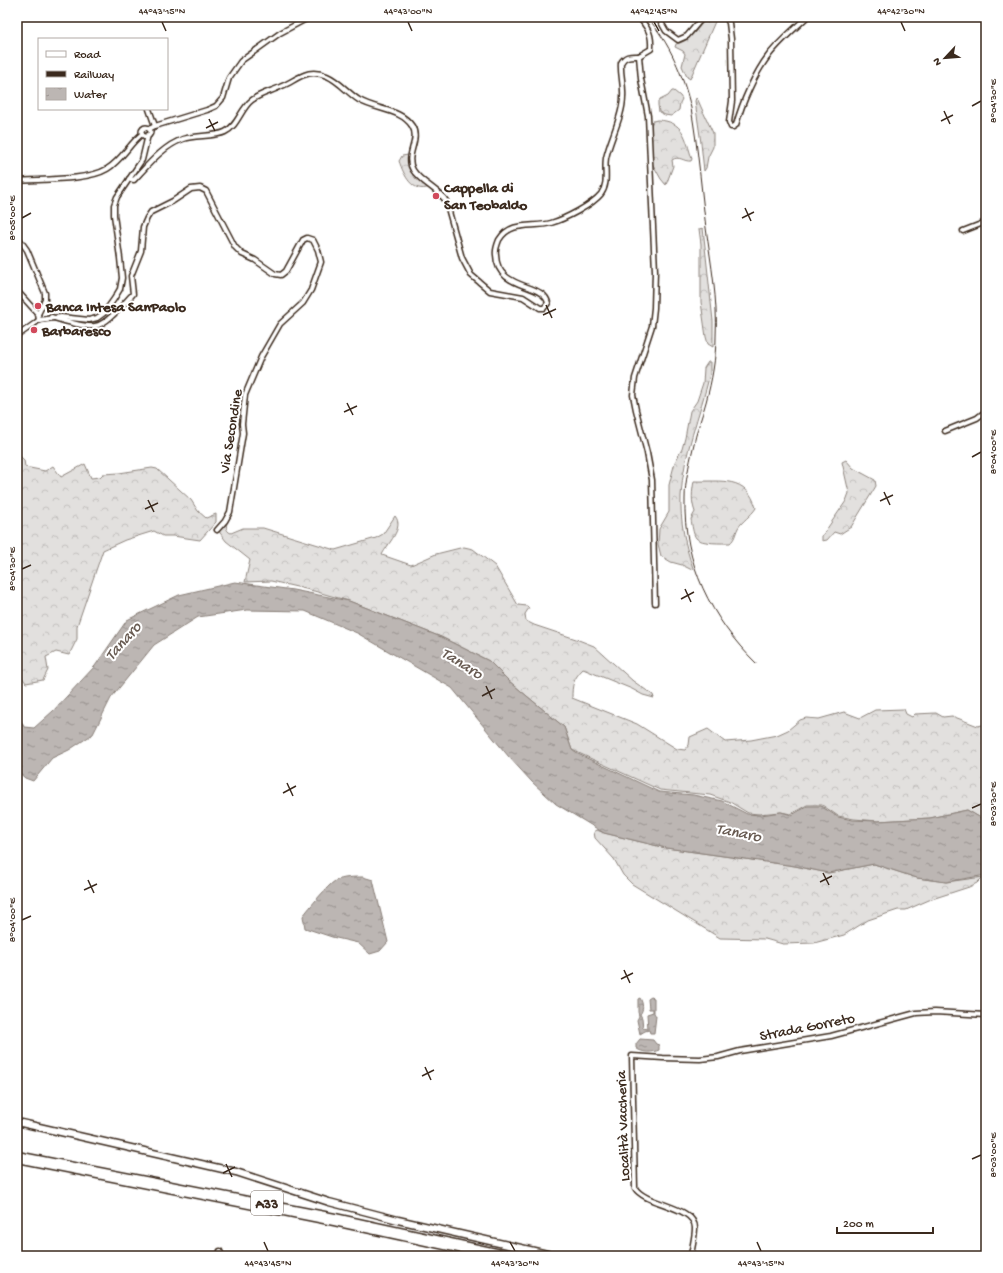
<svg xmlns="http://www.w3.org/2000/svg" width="1003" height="1273" font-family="'Gochi Hand',sans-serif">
<defs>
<pattern id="forest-crowns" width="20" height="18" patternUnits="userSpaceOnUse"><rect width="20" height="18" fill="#e2e0de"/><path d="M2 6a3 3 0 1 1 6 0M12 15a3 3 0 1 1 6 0" fill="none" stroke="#c3c0be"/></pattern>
<pattern id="water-ripples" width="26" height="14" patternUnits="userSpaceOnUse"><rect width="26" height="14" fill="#bcb6b3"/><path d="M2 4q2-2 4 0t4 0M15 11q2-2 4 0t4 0" fill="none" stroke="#9a9491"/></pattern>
</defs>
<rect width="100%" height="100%" fill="#fff"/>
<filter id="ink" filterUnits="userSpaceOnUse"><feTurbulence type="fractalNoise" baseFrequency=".025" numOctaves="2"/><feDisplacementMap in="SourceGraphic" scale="8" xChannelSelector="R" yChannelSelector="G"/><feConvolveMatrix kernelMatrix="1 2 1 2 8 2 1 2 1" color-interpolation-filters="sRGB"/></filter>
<g filter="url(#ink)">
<!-- forest -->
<g fill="url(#forest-crowns)" stroke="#8e857e">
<path d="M707,17h10l-27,62 -3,-2 -5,-11 3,-12 -2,-3 -8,-4 1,-3c15,-3 22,-16 31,-27z"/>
<path d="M672,91h2l6,5 2,3 -2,4 -1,7 -8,6 -6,-1 -6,-3 -1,-7v-4l10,-5z"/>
<path d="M696,98l2,2 3,7 12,26v14l-5,10 -2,11 -2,3 -3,-28 -6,-42z"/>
<path d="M657,120c27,1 28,17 35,39l-1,2c-7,1 -12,-6 -19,-1l1,6 -7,19 -5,-6 -9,-16 -1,-38 2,-4z"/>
<path d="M408,155c1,16 11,22 22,32 -18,7 -26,-12 -31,-26l3,-5z"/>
<path d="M703,228l10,93v26l-5,-3 -2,-7 -5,-35v-58l-2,-15z"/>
<path d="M708,362h2v12c-10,41 -27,80 -29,122 -1,25 4,50 12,72l-1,2 -10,-5 -11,-3 -10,-6 -3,-12 1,-15 10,-17v-27l6,-23 7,-13 3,-11 5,-27 7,-10 6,-18 1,-15z"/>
<path d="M17,453l7,7 1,7 20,4 8,-5 8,11 24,-13 6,14 9,-1 3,-3 16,-1 33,-5 5,1 34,31 7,11 8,7 10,-4v8l-16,18 -27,-4h-10l-9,-5 -29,9 -22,10 -26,76v13l-8,16 -13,-3 -10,5 2,13 -5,10 -17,3 -6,-9 -3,-16z"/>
<path d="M846,460l7,8 22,12 1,6 -25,41 -11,7 -6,-2 -7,8 -5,1v-5l24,-35 3,-8 -7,-31z"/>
<path d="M694,481c27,1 53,-6 62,27 -5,8 -14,13 -18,20 -3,6 -3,11 -8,15 -7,0 -29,1 -34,-5 -3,-4 -4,-13 -5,-19l4,-7c-4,-11 -3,-20 -1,-31z"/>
<path d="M395,516c10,12 -8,28 -13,39l29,10 25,-11 28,-7 9,2 22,17 23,39 9,1 2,2 -4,6 1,7 8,4 42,14 18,7 39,35 20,14 1,3 -11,-3 -11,-6 -49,-20c-10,10 -11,16 -11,29l65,26 40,25 8,1 4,-5 1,-8 18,-8 17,13 26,-2 26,-5 11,-5 12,-10 6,-2 13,1 25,-7 16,6 15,-8 29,-1 2,5 6,3 3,-3 21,-1 7,4 9,-1 26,10 8,-2v97l-19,-11 -37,8 -52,3 -24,-2 -16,-3 -16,-11h-15l-16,9 -10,-2 -22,2 -11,-1 -18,-11 -20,-7 -50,-5 -88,-40 -8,-23 -55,-46 -20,-20 -48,-24 -92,-36 -35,-10 -43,-10 -26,1 5,-22 -24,-19 -8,-11 10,-10c-2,5 -3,11 3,13l12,-5h20l72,22 41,-12 7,-4z"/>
<path d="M597,830l7,3 62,15 129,18 33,7 46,-9 43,14 29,4 37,-5 -6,6 -8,4 -40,13 -23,10h-8l-30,10 -24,15 -30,8 -31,1 -18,-5 -45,-1 -88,-54 -9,-9 -9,-16 -19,-21 -1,-6z"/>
</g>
<!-- water -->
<g fill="url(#water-ripples)" stroke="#887e77">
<path d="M235,582l58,8 56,11 92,36 48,24 20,20 55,46 8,23 4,3 83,39 34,3 29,6 25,13 14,1 20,-3 11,3 15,-9h14l17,11 15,3 25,1 52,-3 37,-8 19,11v54l-40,7 -29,-4 -43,-14 -46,9 -33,-7 -129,-18 -62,-15 -48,-29 -24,-22 -23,-25 -57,-69 -95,-55 -52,-22 -58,-1 -49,7 -44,28 -43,53 -18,36 -24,16 -17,8 -19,23 -8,-3 -8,-7v-59l7,15 10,1 19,-17 42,-45 32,-46 52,-25z"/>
<path d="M363,877l10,3 15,62 -8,9 -10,3 -12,-11 -26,-6 -27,-9 -2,-12c6,-8 25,-31 32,-35 8,-4 19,-4 28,-4z"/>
<path d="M651,997l3,1v15l2,3 -2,17h-4l-1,-3 -4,1 -5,3 -3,-14 2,-4 -1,-4v-13l2,-1c3,5 4,12 0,16l2,4 1,10 5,1 -1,-15 6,-2v-3h-4l-1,-10z"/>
<path d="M640,1039l13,1 3,4 3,1v5c-6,3 -18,3 -23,-2v-4z"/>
</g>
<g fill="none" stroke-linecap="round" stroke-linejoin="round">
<defs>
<g id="minor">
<path d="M639,17c9,12 13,16 12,32l-12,7"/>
<path d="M658,17l8,14 12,9 9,-4 16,-19"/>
<path d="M726,17l3,6 2,16 1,62 -3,21 2,5h2l3,-2c6,-22 19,-52 33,-70 11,-14 25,-26 38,-38"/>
<path d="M639,56l2,23 7,37 7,155 -1,37 -2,18 -17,52 -2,17 3,15 11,43 5,27 3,123"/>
<path d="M149,109l6,17"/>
<circle cx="146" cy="132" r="4.5"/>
<path d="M149,129l6,-3 52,-16 9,-4 7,-8 6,-20 12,-17 39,-28 30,-16"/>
<path d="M129,179l5,1c14,-15 29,-34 49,-41 11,-4 32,-2 42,-7 13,-6 16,-24 27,-32 9,-7 21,-9 30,-14 8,-3 14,-8 22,-11 7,-3 16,-2 23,1 12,5 21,17 32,24 17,10 42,9 53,26 9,14 -8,29 1,44 7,12 25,19 33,31l16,57 9,17 19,16 33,6 17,11h4l4,-5c-4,-21 -51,-12 -52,-48 -1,-5 1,-10 3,-15 12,-20 34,-12 52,-17 14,-4 41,-18 50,-29 8,-11 3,-24 5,-36 4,-19 17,-42 17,-61 1,-12 -3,-23 -2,-34 4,-8 10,-7 18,-7"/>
<path d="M17,181c24,-2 70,0 90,-12 15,-9 22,-25 35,-35"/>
<path d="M963,231l23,-9"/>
<path d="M17,236l10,14 18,43v7l-7,14 1,6"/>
<path d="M17,293l3,1 18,20"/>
<path d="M51,317c11,3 33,11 44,9 13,-2 29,-23 38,-32l-2,-18 10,-25 2,-24 4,-9 4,-6 22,-11 18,-12 9,-1 6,3 29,56 7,7 13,6 20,14 6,1 5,-4 17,-31 4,-2 6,2 5,10 3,12 -10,28 -8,13 -23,21 -19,33 -16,38 -3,29 1,9 -13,79 -5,9 -8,9"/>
<path d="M39,320l22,-3 28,3 8,-2 7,-5 10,-14 6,-10 2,-11 -2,-20 -6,-43v-10l3,-8 25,-37 6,-25"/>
<path d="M17,336l17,-12 5,-4"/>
<path d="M945,431l32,-13 9,-7"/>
<path d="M220,1251l2,5"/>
<path d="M691,1256c1,-9 4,-19 4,-28 0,-22 -50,-23 -60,-40l-3,-132 31,2 37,1 18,-2 22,-6 91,-15 85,-23 19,-1 51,3"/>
</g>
<g id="highway">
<path d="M17,1122l219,50 93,30 69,18 158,36"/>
<path d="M17,1155l318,62 180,39"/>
<path d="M17,1159l317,63 157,34"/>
</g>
</defs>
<!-- minor casing -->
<use href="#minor" stroke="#3b2a1e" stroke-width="7"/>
<!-- highway casing -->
<use href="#highway" stroke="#3b2a1e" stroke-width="9"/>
<!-- minor -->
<use href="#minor" stroke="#fff" stroke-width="4"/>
<!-- highway -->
<use href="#highway" stroke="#fff" stroke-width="6"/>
<!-- rail -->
<path stroke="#3b2a1e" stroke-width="1" d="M647,17c23,26 36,58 44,91 7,40 10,80 15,120 5,36 12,72 10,108 0,22 -4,44 -10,66 -4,15 -10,30 -13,46 -4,17 -8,34 -8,51 -2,63 26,120 71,164"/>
</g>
</g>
<!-- ticks -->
<path fill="none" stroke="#3b2a1e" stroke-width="1.5" d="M162,22l4,9M408,22l4,9M654,22l5,9M901,22l4,9M972,106l9,-5M944,111l6,13M209,119l6,12M941,121l12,-6M206,128l12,-6M745,208l6,13M22,218l9,-5M742,218l12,-6M546,305l6,13M543,315l13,-6M347,403l6,12M344,412l13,-6M972,457l9,-5M884,492l6,13M148,500l6,12M880,501l13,-6M145,509l13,-6M22,569l9,-4M685,589l6,13M681,599l13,-7M486,686l6,13M482,696l13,-7M287,783l6,13M283,793l13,-7M972,808l9,-4M823,873l6,12M88,880l6,13M820,882l12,-6M84,890l13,-6M22,920l9,-4M624,970l6,13M621,979l12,-6M425,1067l6,13M422,1076l12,-6M972,1159l9,-4M226,1164l6,13M223,1173l12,-6M264,1242l4,9M510,1242l5,9M757,1242l4,9"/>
<!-- markers -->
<g fill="#d1495b" stroke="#fff" stroke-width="1.5">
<circle cx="436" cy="196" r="4"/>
<circle cx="38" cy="306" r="4"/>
<circle cx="34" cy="330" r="4"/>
</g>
<g text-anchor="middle" stroke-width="4" stroke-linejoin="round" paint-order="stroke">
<!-- shield labels -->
<rect fill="#fff" stroke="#766a62" stroke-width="1" x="251" y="1191" width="32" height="24" rx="3"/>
<g font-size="14" font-weight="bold" fill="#3b2a1e">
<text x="267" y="1208">A33</text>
</g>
<!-- poi labels -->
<g font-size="15" font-weight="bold" fill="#3b2a1e" stroke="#fff" text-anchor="start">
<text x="444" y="192">Cappella di<tspan x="444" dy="17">San Teobaldo</tspan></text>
<text x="46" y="311">Banca Intesa SanPaolo</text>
<text x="42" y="335">Barbaresco</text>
</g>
<!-- street labels -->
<g font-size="15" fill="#3b2a1e" stroke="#fff">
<text transform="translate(230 431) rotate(-81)" y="5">Via Secondine</text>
<text transform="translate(807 1026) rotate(-11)" y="5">Strada Gorreto</text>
<text transform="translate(622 1126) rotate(-92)" y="5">Località Vaccheria</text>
</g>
<!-- water labels -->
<g font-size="16" font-style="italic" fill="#685b52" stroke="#fff">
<text transform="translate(122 640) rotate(-48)" y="6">Tanaro</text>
<text transform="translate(463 662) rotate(32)" y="6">Tanaro</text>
<text transform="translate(739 831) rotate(11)" y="6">Tanaro</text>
</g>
</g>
<!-- margin -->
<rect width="1003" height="1273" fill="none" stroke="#fff" stroke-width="44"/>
<!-- legend -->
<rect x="38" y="38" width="130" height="72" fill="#ffffff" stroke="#b1aaa5"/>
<rect x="46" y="51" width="20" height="6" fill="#ffffff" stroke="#b1aaa5"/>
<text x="74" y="58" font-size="12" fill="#3b2a1e">Road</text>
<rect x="46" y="71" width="20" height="6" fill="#3b2a1e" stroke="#b1aaa5"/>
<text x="74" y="78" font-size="12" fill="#3b2a1e">Railway</text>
<rect x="46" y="88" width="20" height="12" fill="url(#water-ripples)" stroke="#b1aaa5"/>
<text x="74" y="98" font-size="12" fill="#3b2a1e">Water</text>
<!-- north arrow -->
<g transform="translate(945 58) rotate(244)" stroke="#ffffff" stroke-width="3" paint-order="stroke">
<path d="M0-3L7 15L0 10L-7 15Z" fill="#3b2a1e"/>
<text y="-6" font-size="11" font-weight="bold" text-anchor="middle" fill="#3b2a1e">N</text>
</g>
<!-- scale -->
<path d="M837 1227v6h96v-6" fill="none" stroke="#3b2a1e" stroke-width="2"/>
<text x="843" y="1227" font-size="12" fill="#3b2a1e" stroke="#ffffff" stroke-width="3" paint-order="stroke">200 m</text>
<rect x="22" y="22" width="959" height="1229" fill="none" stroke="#3b2a1e" stroke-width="1.5"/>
<g font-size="10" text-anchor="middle" fill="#3b2a1e">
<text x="162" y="14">44°43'15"N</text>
<text x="408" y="14">44°43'00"N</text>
<text x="654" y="14">44°42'45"N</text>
<text x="901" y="14">44°42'30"N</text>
<text transform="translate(992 101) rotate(-90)" y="4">8°04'30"E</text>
<text transform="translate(11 218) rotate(-90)" y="4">8°05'00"E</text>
<text transform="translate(992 452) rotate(-90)" y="4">8°04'00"E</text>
<text transform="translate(11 569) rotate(-90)" y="4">8°04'30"E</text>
<text transform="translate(992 804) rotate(-90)" y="4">8°03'30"E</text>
<text transform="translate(11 920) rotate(-90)" y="4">8°04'00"E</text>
<text transform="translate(992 1155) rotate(-90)" y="4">8°03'00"E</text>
<text x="268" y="1266">44°43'45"N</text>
<text x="515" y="1266">44°43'30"N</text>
<text x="761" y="1266">44°43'15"N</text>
</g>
</svg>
